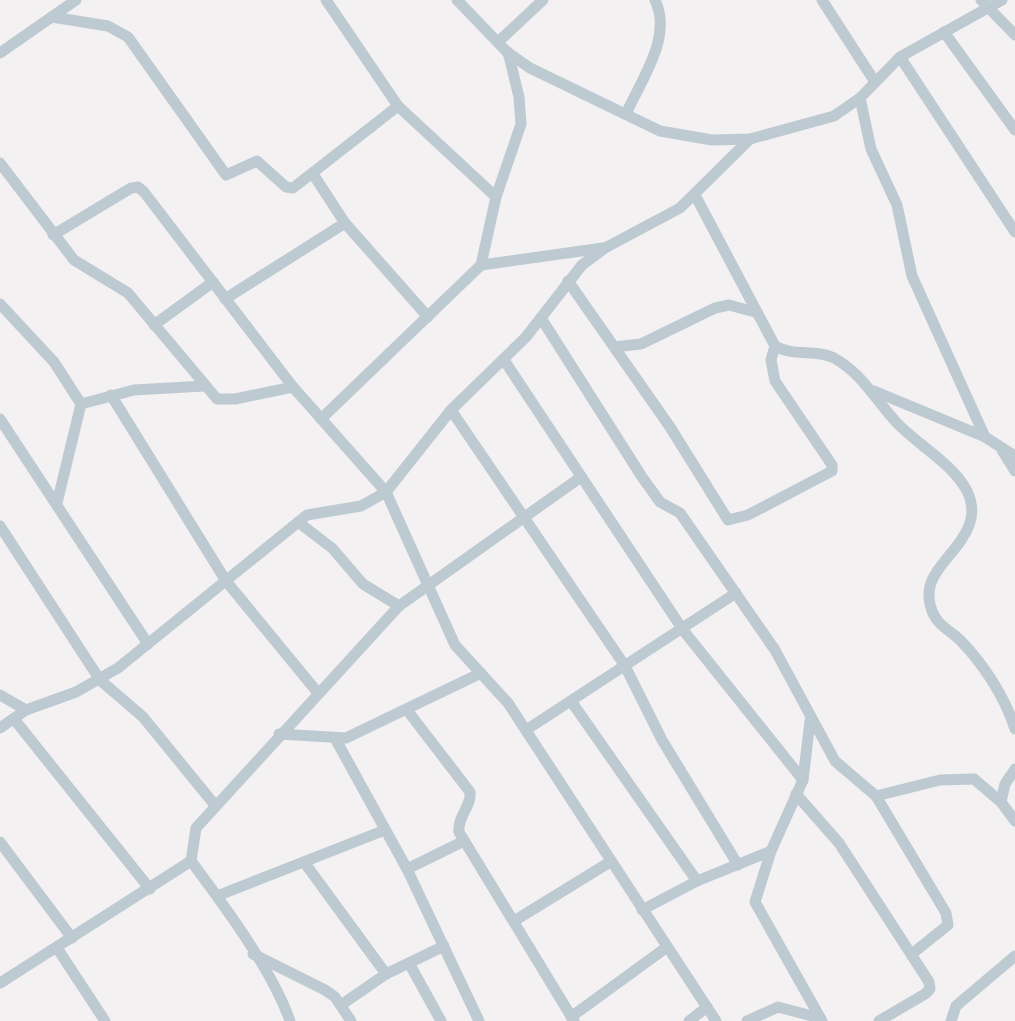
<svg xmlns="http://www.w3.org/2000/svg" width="1015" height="1021" font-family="'IBM Plex Sans',sans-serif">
<rect width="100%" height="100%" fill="#f4f1f2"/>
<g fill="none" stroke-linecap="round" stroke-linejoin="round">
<!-- minor -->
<g stroke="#becad2" stroke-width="11">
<path d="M326,0l72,106 98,91"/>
<path d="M457,0l50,52 23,16 130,63 52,9 38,-1 84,-23 26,-18 40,-41 102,-57"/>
<path d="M822,0l53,82"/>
<path d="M981,0l34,35"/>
<path d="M52,17l56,9 20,11 98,138 31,-14 29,26 7,1 105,-82"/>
<path d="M944,32l71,98"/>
<path d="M498,42l45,-42"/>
<path d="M0,53l76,-53"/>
<path d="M900,57l115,175"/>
<path d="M860,98l11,51 26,56 15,71 73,161"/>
<path d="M626,114c15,-34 47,-77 29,-114"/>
<path d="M0,163l74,97 54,33 89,106h18l58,-12"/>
<path d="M313,174l32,49 83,94"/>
<path d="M695,195l80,151c19,11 41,3 59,12 29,16 42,43 63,65 21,22 56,41 70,68 8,17 6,31 -4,46 -14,24 -44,41 -31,74 5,14 19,20 29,30 23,24 44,56 54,88"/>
<path d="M53,235l78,-47 7,-1 6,5 149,195 93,105 69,153 53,58 208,318"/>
<path d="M481,265l122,-17"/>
<path d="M568,281l102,146 58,93 20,-5 84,-44v-6l-57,-84 -4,-21 4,-14"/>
<path d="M225,299l120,-76"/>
<path d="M0,304l54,58 27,42 -24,99"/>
<path d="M541,318l101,159 18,25 20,11 95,137 60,111 41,35 70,117 2,12 -35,28"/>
<path d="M154,325l59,-43"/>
<path d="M614,347l27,-3 74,-36 14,-3 26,7"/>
<path d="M504,360l179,270 120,150"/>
<path d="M874,391l111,46 30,19"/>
<path d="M111,395l115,186 92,112"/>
<path d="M81,404l53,-14 70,-4"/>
<path d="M451,410l174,256 37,74 76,125"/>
<path d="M0,419l148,225"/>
<path d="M321,419l160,-154 15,-68 25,-73 -2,-27 -11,-45"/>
<path d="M1002,450l13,21"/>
<path d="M298,522l34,26 31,36 36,22"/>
<path d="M0,526l100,154 43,37 71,87"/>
<path d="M0,695l26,15"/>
<path d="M571,701l126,180"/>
<path d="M407,710l63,82c2,14 -13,25 -11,40l115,189"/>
<path d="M14,719l136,170"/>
<path d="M810,721l-7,59 -32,71 -16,51 67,119"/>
<path d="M0,728l26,-18 50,-18 42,-24 189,-153 54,-9 25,-14 65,-82 75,-73 56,-72 23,-17 75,-40 70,-69"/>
<path d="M526,730l210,-137"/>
<path d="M279,734l67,4 135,-65"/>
<path d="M336,740l71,129 72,152"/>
<path d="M796,794l43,49 90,139 1,7 -5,5 -46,27"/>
<path d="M876,796l64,-16 34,-1 27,23 14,19"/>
<path d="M1001,802l4,-18 10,-15"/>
<path d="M0,842l72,96"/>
<path d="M304,862l82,112"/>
<path d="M407,869l57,-28"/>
<path d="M217,896l168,-66"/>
<path d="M642,910l55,-29 74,-30"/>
<path d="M514,921l96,-59"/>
<path d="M57,948l48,73"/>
<path d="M253,954l72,36 10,7 16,24"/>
<path d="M409,963l32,58"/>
<path d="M0,983l191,-122"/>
<path d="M341,1005l45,-31 58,-28"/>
<path d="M571,1017l96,-70"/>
<path d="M290,1021c-17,-50 -67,-117 -99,-160l5,-33 203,-222 182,-129"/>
<path d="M689,1021l18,-14"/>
<path d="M747,1021l31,-14 42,11"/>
<path d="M951,1021l5,-15 59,-50"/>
</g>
</g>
</svg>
